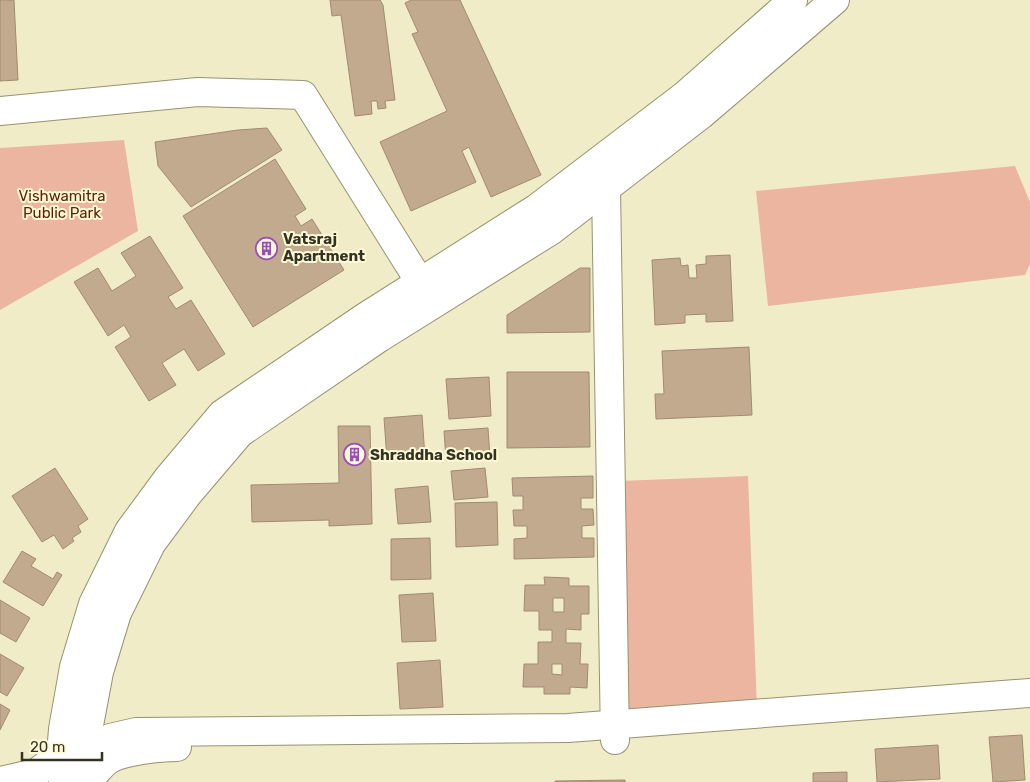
<svg xmlns="http://www.w3.org/2000/svg" width="1030" height="782" font-family="Rubik,sans-serif">
<rect width="100%" height="100%" fill="#f1ecc8"/>
<!-- green -->
<g fill="#ecb59f">
<path d="M124,140l14,91 -138,79v-162z"/>
<path d="M1015,166l15,36v62l-5,11 -257,31 -12,-115z"/>
<path d="M748,476l9,233 -129,5 -9,-233z"/>
</g>
<!-- building -->
<g fill="#c1aa8e" stroke="#a18b70" fill-rule="evenodd">
<path d="M0,0h14l4,80 -18,1z"/>
<path d="M330,0h50l3,5 12,95 -10,1 1,7 -8,1 -1,-8h-6l1,13 -17,2 -14,-101 -9,1z"/>
<path d="M411,0h49l81,175 -50,22 -22,-50 -7,4 14,31 -65,29 -31,-69 67,-31 -35,-77 6,-2 -13,-29z"/>
<path d="M267,128l15,22 -91,57 -33,-41 -3,-24 83,-12z"/>
<path d="M275,159l31,50 -11,7 6,10 11,-7 32,51 -91,57 -70,-111z"/>
<path d="M150,236l33,52 -15,9 8,12 15,-9 34,54 -27,17 -14,-22 -22,14 14,22 -27,16 -34,-54 16,-10 -7,-12 -16,11 -34,-54 24,-14 14,23 24,-15 -15,-23z"/>
<path d="M730,255l3,66 -27,1v-8l-21,1v8l-30,2 -3,-65 28,-2 1,8 7,-1 1,13h8l-1,-13 10,-1v-8z"/>
<path d="M580,268h10v64l-83,1v-18z"/>
<path d="M749,347l3,68 -96,4 -1,-25h9l-2,-43z"/>
<path d="M507,372h82l1,75 -83,1z"/>
<path d="M489,377l2,39 -42,3 -3,-40z"/>
<path d="M422,415l3,42 -38,3 -3,-42z"/>
<path d="M338,426h32l2,98 -43,2v-6l-77,2 -1,-37 88,-2z"/>
<path d="M488,428l2,29 -44,3 -2,-29z"/>
<path d="M55,468l33,51 -10,7 3,6 -9,6 2,3 -11,8 -9,-14 -12,7 -30,-46z"/>
<path d="M485,468l3,29 -34,3 -3,-29z"/>
<path d="M593,476v22h-12v11h12l1,16 -12,1v12h12v19l-80,2v-20l13,-1v-12h-13l-1,-16h10v-14h-10l-1,-18z"/>
<path d="M428,486l3,36 -33,2 -3,-35z"/>
<path d="M497,502l1,43 -42,2 -1,-44z"/>
<path d="M430,538l1,41 -40,1v-41z"/>
<path d="M22,551l14,8 -5,7 22,13 4,-7 5,3 -19,31 -40,-24z"/>
<path d="M544,577l25,1v8h20v28h-8v16l-15,-1v14h15l-1,21h8l-1,24 -17,-1v7h-26v-7h-21l1,-23h14v-22h14v-12h-13v-19h-15l1,-26h20zM553,598h11v14h-11zM552,664h10v11l-10,-1z"/>
<path d="M433,593l3,48 -34,1 -3,-47z"/>
<path d="M0,600l30,18 -14,24 -16,-9z"/>
<path d="M0,654l24,14 -17,28 -7,-4z"/>
<path d="M440,660l3,47 -43,2 -3,-46z"/>
<path d="M0,704l10,6 -10,20z"/>
<path d="M1022,735l3,45 -32,2 -4,-45z"/>
<path d="M938,745l2,34 -63,3 -2,-33z"/>
<path d="M847,772v10h-34v-9z"/>
<path d="M625,780v2h-70v-1z"/>
</g>
<g fill="none" stroke-linecap="round" stroke-linejoin="round">
<defs>
<g id="minor">
<path d="M0,111l198,-19 105,3 117,187"/>
<path d="M606,188l9,552"/>
</g>
<g id="tertiary">
<path d="M0,781l36,-8 25,-19 23,-2 26,-14 26,-6 432,-4 462,-35"/>
<path d="M63,782l-2,-28 2,-25 11,-62 19,-63 36,-73 39,-53 54,-64 143,-97 172,-109 147,-112 109,-96"/>
<path d="M79,782c19,-6 17,-14 31,-23 14,-8 51,-12 67,-12"/>
<path d="M92,782l-8,-30 15,-80 18,-59 34,-69 37,-50 52,-61 139,-95 173,-108 149,-115 134,-115"/>
</g>
</defs>
<!-- minor casing -->
<use href="#minor" stroke="#969271" stroke-width="30"/>
<!-- tertiary casing -->
<use href="#tertiary" stroke="#969271" stroke-width="30"/>
<!-- minor -->
<use href="#minor" stroke="#fff" stroke-width="28"/>
<!-- tertiary -->
<use href="#tertiary" stroke="#fff" stroke-width="28"/>
</g>
<!-- icons -->
<defs>
<symbol id="building-ring" viewBox="-11 -11 22 22"><circle r="9.5" fill="#fef9d5" stroke="#9b4bbb" stroke-width="1.5"/><path d="M-4-6H4V6H1V3H-1V6H-4ZM-2.5-4.3h1.7v1.8h-1.7ZM.8-4.3h1.7v1.8H.8ZM-2.5-1h1.7V.8h-1.7ZM.8-1h1.7V.8H.8Z" fill="#9b4bbb"/></symbol>
</defs>
<g fill-rule="evenodd">
<use href="#building-ring" x="254" y="236" width="25" height="25"/>
<use href="#building-ring" x="342" y="442" width="25" height="25"/>
</g>
<g text-anchor="middle" stroke-width="4" stroke-linejoin="round" paint-order="stroke">
<!-- park labels -->
<g font-size="15" fill="#5f2305" stroke="#fef9d5">
<text x="62" y="201">Vishwamitra<tspan x="62" dy="17">Public Park</tspan></text>
</g>
<!-- poi labels -->
<g font-size="15" font-weight="bold" fill="#343224" stroke="#fef9d5" text-anchor="start">
<text x="283" y="244">Vatsraj<tspan x="283" dy="17">Apartment</tspan></text>
<text x="370" y="460">Shraddha School</text>
</g>
</g>
<!-- scale -->
<path d="M22 752v8h80v-8" fill="none" stroke="#343224" stroke-width="2.5"/>
<text x="30" y="752" font-size="15" fill="#343224" stroke="#fef9d5" stroke-width="4" paint-order="stroke">20 m</text>
</svg>
